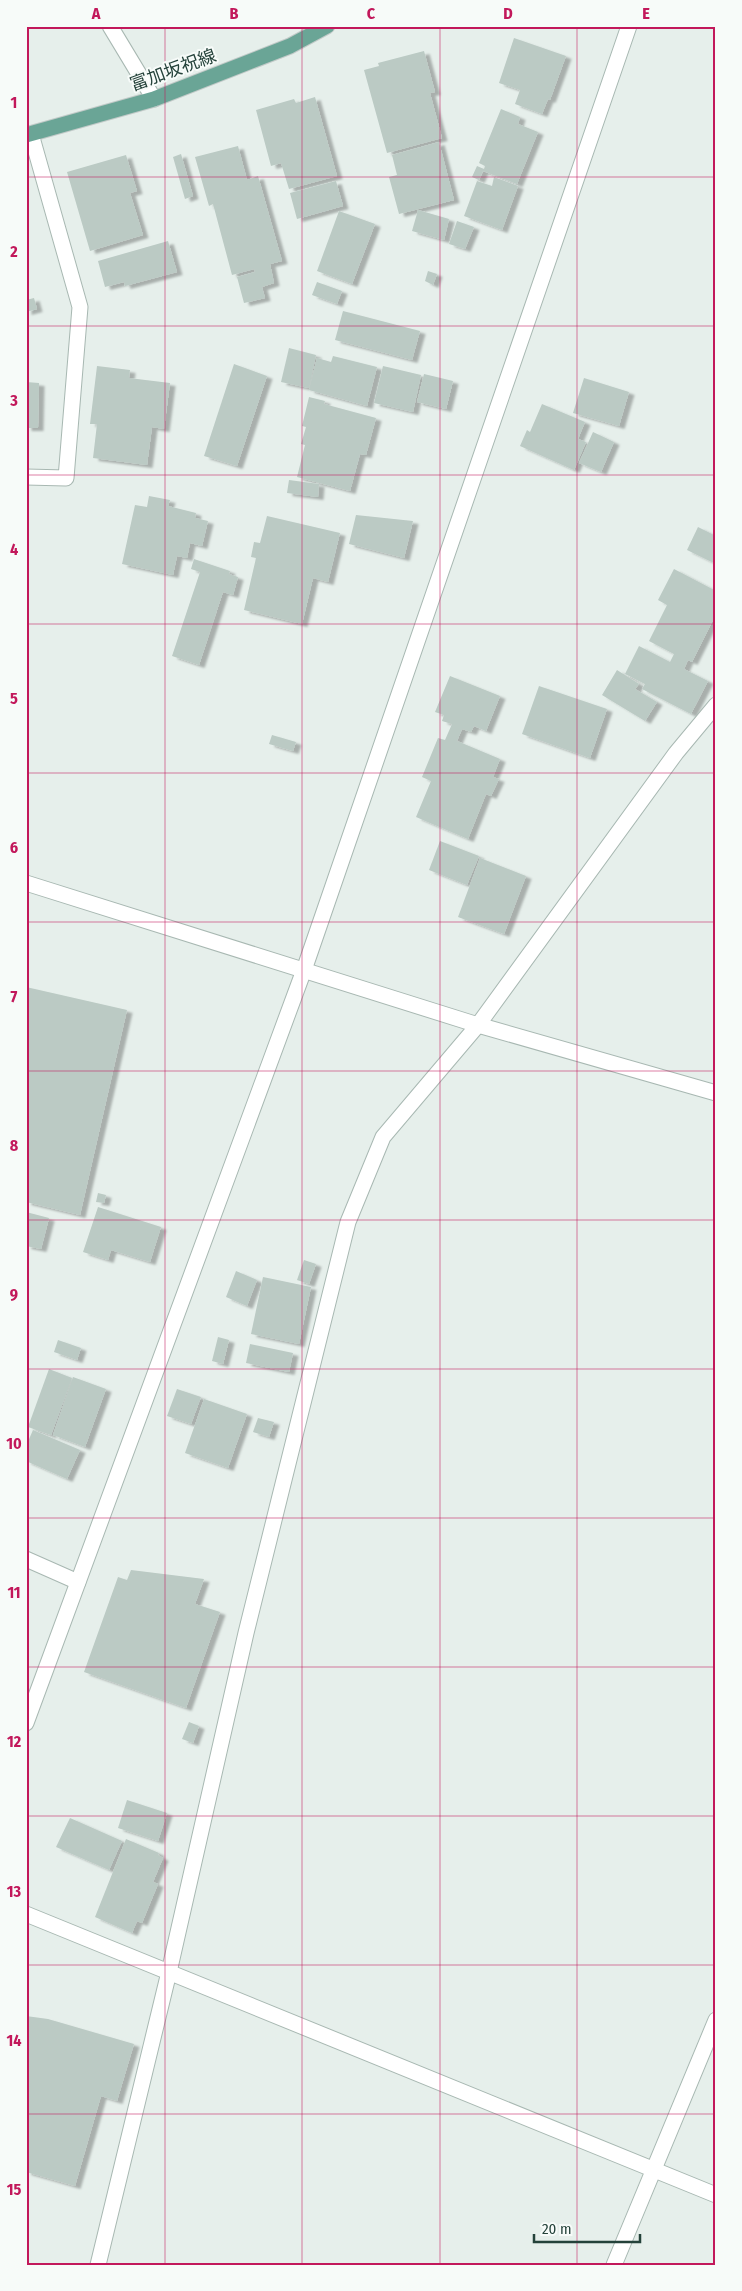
<svg xmlns="http://www.w3.org/2000/svg" width="742" height="2291" font-family="'Fira Sans Condensed','Noto Sans JP',sans-serif">
<defs>
<filter id="shadow"><feDropShadow dx="5.5" dy="3" stdDeviation="1" flood-color="#0004"/></filter>
</defs>
<rect width="100%" height="100%" fill="#e6efeb"/>
<!-- building -->
<g fill="#bbcac4" filter="url(#shadow)">
<path d="M514,38l52,18 -16,44 -2,-1 -6,15 -27,-10 5,-14 -21,-7z"/>
<path d="M424,51l11,41 -5,1 12,45 -55,15 -23,-83 15,-4 -1,-3z"/>
<path d="M315,97l22,79 -48,13 -8,-26 -10,3 -15,-56 38,-11 2,4z"/>
<path d="M501,109l19,8 -2,7 20,8 -21,52 -34,-13 -4,9 -7,-3 5,-11 7,3 1,-3 -6,-3z"/>
<path d="M439,142l15,58 -55,14 -10,-37 8,-2 -5,-20z"/>
<path d="M238,146l9,34 11,-4 24,85 -12,3 4,19 -12,4 3,11 -21,5 -7,-26 18,-5 -1,-3 -22,6 -19,-71 -4,2 -14,-49z"/>
<path d="M181,154l12,42 -8,3 -12,-42z"/>
<path d="M126,155l11,36 -7,2 13,42 -53,16 -23,-79z"/>
<path d="M494,177l24,9 -16,44 -38,-14 13,-35 15,5z"/>
<path d="M336,181l7,25 -46,13 -7,-26z"/>
<path d="M418,210l31,9 -5,21 -32,-9z"/>
<path d="M339,211l36,13 -23,60 -35,-13z"/>
<path d="M457,221l17,6 -9,22 -16,-5z"/>
<path d="M168,241l9,31 -52,14 -1,-4 -19,5 -7,-26z"/>
<path d="M428,271l9,3 -4,11 -8,-4z"/>
<path d="M317,282l25,9 -5,13 -25,-9z"/>
<path d="M34,298l3,11 -11,3v-12z"/>
<path d="M343,311l77,20 -8,29 -77,-20z"/>
<path d="M289,348l27,7 -7,33 -28,-6z"/>
<path d="M333,356l44,11 -10,39 -58,-16 8,-32 14,4z"/>
<path d="M234,364l33,12 -30,90 -33,-10z"/>
<path d="M97,366l33,4 -1,8 41,5 -6,46 -12,-2 -5,38 -54,-7 4,-34h-7z"/>
<path d="M383,366l38,9 -8,37 -39,-9z"/>
<path d="M424,374l29,7 -7,28 -29,-7z"/>
<path d="M584,378l45,14 -10,34 -46,-13z"/>
<path d="M26,382l13,1 -1,45h-12z"/>
<path d="M309,397l16,4 -1,3 52,14 -10,37 -6,-1 -10,37 -53,-14 8,-32 -4,-1 5,-17 -4,-1z"/>
<path d="M542,404l43,18 -7,17 8,3 -12,28 -54,-24 7,-16 3,2z"/>
<path d="M593,432l21,10 -13,30 -22,-9z"/>
<path d="M289,480l30,4 -1,13 -31,-4z"/>
<path d="M149,496l21,4 -2,6 28,7 -1,5 13,3 -6,25 -12,-3 -3,15 -10,-2 -4,19 -51,-11 13,-59 12,2z"/>
<path d="M356,515l57,6 -9,37 -55,-14z"/>
<path d="M267,516l73,17 -12,49 -15,-4 -11,46 -58,-14 12,-52 -5,-1 3,-15 6,1z"/>
<path d="M698,527l18,9v28l-29,-14z"/>
<path d="M194,559l36,12 -1,3 9,3 -5,18 -10,-3 -24,73 -27,-9 28,-84 -9,-3z"/>
<path d="M674,569l42,22v23l-24,48 -4,-2 -4,9 24,12 -17,33 -49,-25 3,-5 -20,-10 14,-28 31,16 4,-8 -25,-13 18,-36 -9,-5z"/>
<path d="M617,670l22,14 -4,5 22,13 -12,19 -43,-26z"/>
<path d="M450,676l50,20 -14,35 -12,-5 -3,6 -9,-3 -5,12 43,18 -7,18 6,2 -8,17 -5,-2 -18,45 -52,-22 15,-36 -9,-4 16,-39 7,2 7,-16 -10,-3 2,-6 -9,-3z"/>
<path d="M539,686l68,23 -17,49 -68,-24z"/>
<path d="M272,735l24,7 -3,9 -24,-7z"/>
<path d="M440,841l39,15 -12,29 -38,-15z"/>
<path d="M480,858l46,18 -22,58 -46,-17z"/>
<path d="M26,987l101,23 -47,205 -54,-13z"/>
<path d="M98,1193l8,2 -2,8 -8,-1z"/>
<path d="M98,1207l63,20 -11,35 -39,-12 -3,10 -25,-8z"/>
<path d="M26,1212l23,6 -8,31 -15,-3z"/>
<path d="M304,1260l12,4 -7,20 -12,-4z"/>
<path d="M236,1271l21,9 -10,26 -21,-9z"/>
<path d="M263,1277l48,10 -12,57 -48,-10z"/>
<path d="M218,1337l11,3 -6,24 -11,-3z"/>
<path d="M58,1340l23,8 -4,12 -23,-8z"/>
<path d="M250,1344l43,9 -4,19 -43,-9z"/>
<path d="M49,1369l23,9 -21,57 -23,-8z"/>
<path d="M73,1377l33,12 -21,58 -32,-12z"/>
<path d="M177,1389l24,8 -10,27 -24,-8z"/>
<path d="M204,1399l43,15 -19,54 -43,-15z"/>
<path d="M258,1418l16,4 -5,15 -16,-5z"/>
<path d="M33,1430l47,20 -13,29 -41,-18v-15z"/>
<path d="M131,1570l73,9 -9,25 25,8 -34,96 -102,-36 34,-95 9,3z"/>
<path d="M189,1722l10,4 -6,17 -11,-4z"/>
<path d="M127,1800l40,13 -9,28 -40,-13z"/>
<path d="M70,1818l52,23 -13,29 -53,-23z"/>
<path d="M126,1839l33,14 -1,2 5,3 -10,24 5,2 -16,39 -5,-2 -5,12 -37,-16z"/>
<path d="M26,2016l22,3 86,25 -17,57 -16,-5 -26,90 -49,-14z"/>
</g>
<g fill="none" stroke-linecap="round" stroke-linejoin="round">
<defs>
<g id="minor">
<path d="M110,26l44,73"/>
<path d="M26,477l40,1 14,-171 -49,-173"/>
<path d="M26,883l452,142 238,68"/>
<path d="M26,1559l52,23"/>
<path d="M26,1723l278,-753 325,-944"/>
<path d="M26,1914l690,281"/>
<path d="M98,2265l71,-293 77,-339 102,-411 35,-85 95,-112 198,-272 40,-48"/>
<path d="M614,2265l102,-245"/>
</g>
<path id="major" d="M26,135l128,-36 136,-53 37,-20"/>
</defs>
<!-- minor casing -->
<use href="#minor" stroke="#a8b8b2" stroke-width="17"/>
<!-- major casing -->
<use href="#major" stroke="#c2cac8" stroke-width="17"/>
<!-- minor -->
<use href="#minor" stroke="#fff" stroke-width="15"/>
<!-- major -->
<use href="#major" stroke="#6aa596" stroke-width="15"/>
</g>
<!-- grid -->
<path fill="none" stroke="#c2185b" stroke-width="1" stroke-opacity="0.55" d="M165,26v2239M302,26v2239M440,26v2239M577,26v2239M26,177h690M26,326h690M26,475h690M26,624h690M26,773h690M26,922h690M26,1071h690M26,1220h690M26,1369h690M26,1518h690M26,1667h690M26,1816h690M26,1965h690M26,2114h690"/>
<g text-anchor="middle" stroke-width="4" stroke-linejoin="round" paint-order="stroke">
<!-- street labels -->
<g font-size="18" fill="#24423a" stroke="#f7fbf9">
<text transform="translate(173 70) rotate(-20)" y="6">富加坂祝線</text>
</g>
</g>
<!-- border -->
<rect width="742" height="2291" fill="none" stroke="#f7fbf9" stroke-width="55"/>
<!-- scale -->
<path d="M534 2234v8h106v-8" fill="none" stroke="#24423a" stroke-width="2.5"/>
<text x="542" y="2234" font-size="15" fill="#24423a" stroke="#f7fbf9" stroke-width="4" paint-order="stroke">20 m</text>
<rect x="28" y="28" width="686" height="2236" fill="none" stroke="#c2185b" stroke-width="2"/>
<g font-size="16" text-anchor="middle" font-weight="bold" fill="#c2185b">
<text x="96" y="19">A</text>
<text x="234" y="19">B</text>
<text x="371" y="19">C</text>
<text x="508" y="19">D</text>
<text x="646" y="19">E</text>
<text x="14" y="108">1</text>
<text x="14" y="257">2</text>
<text x="14" y="406">3</text>
<text x="14" y="555">4</text>
<text x="14" y="704">5</text>
<text x="14" y="853">6</text>
<text x="14" y="1002">7</text>
<text x="14" y="1151">8</text>
<text x="14" y="1300">9</text>
<text x="14" y="1449">10</text>
<text x="14" y="1598">11</text>
<text x="14" y="1747">12</text>
<text x="14" y="1897">13</text>
<text x="14" y="2046">14</text>
<text x="14" y="2195">15</text>
</g>
</svg>
